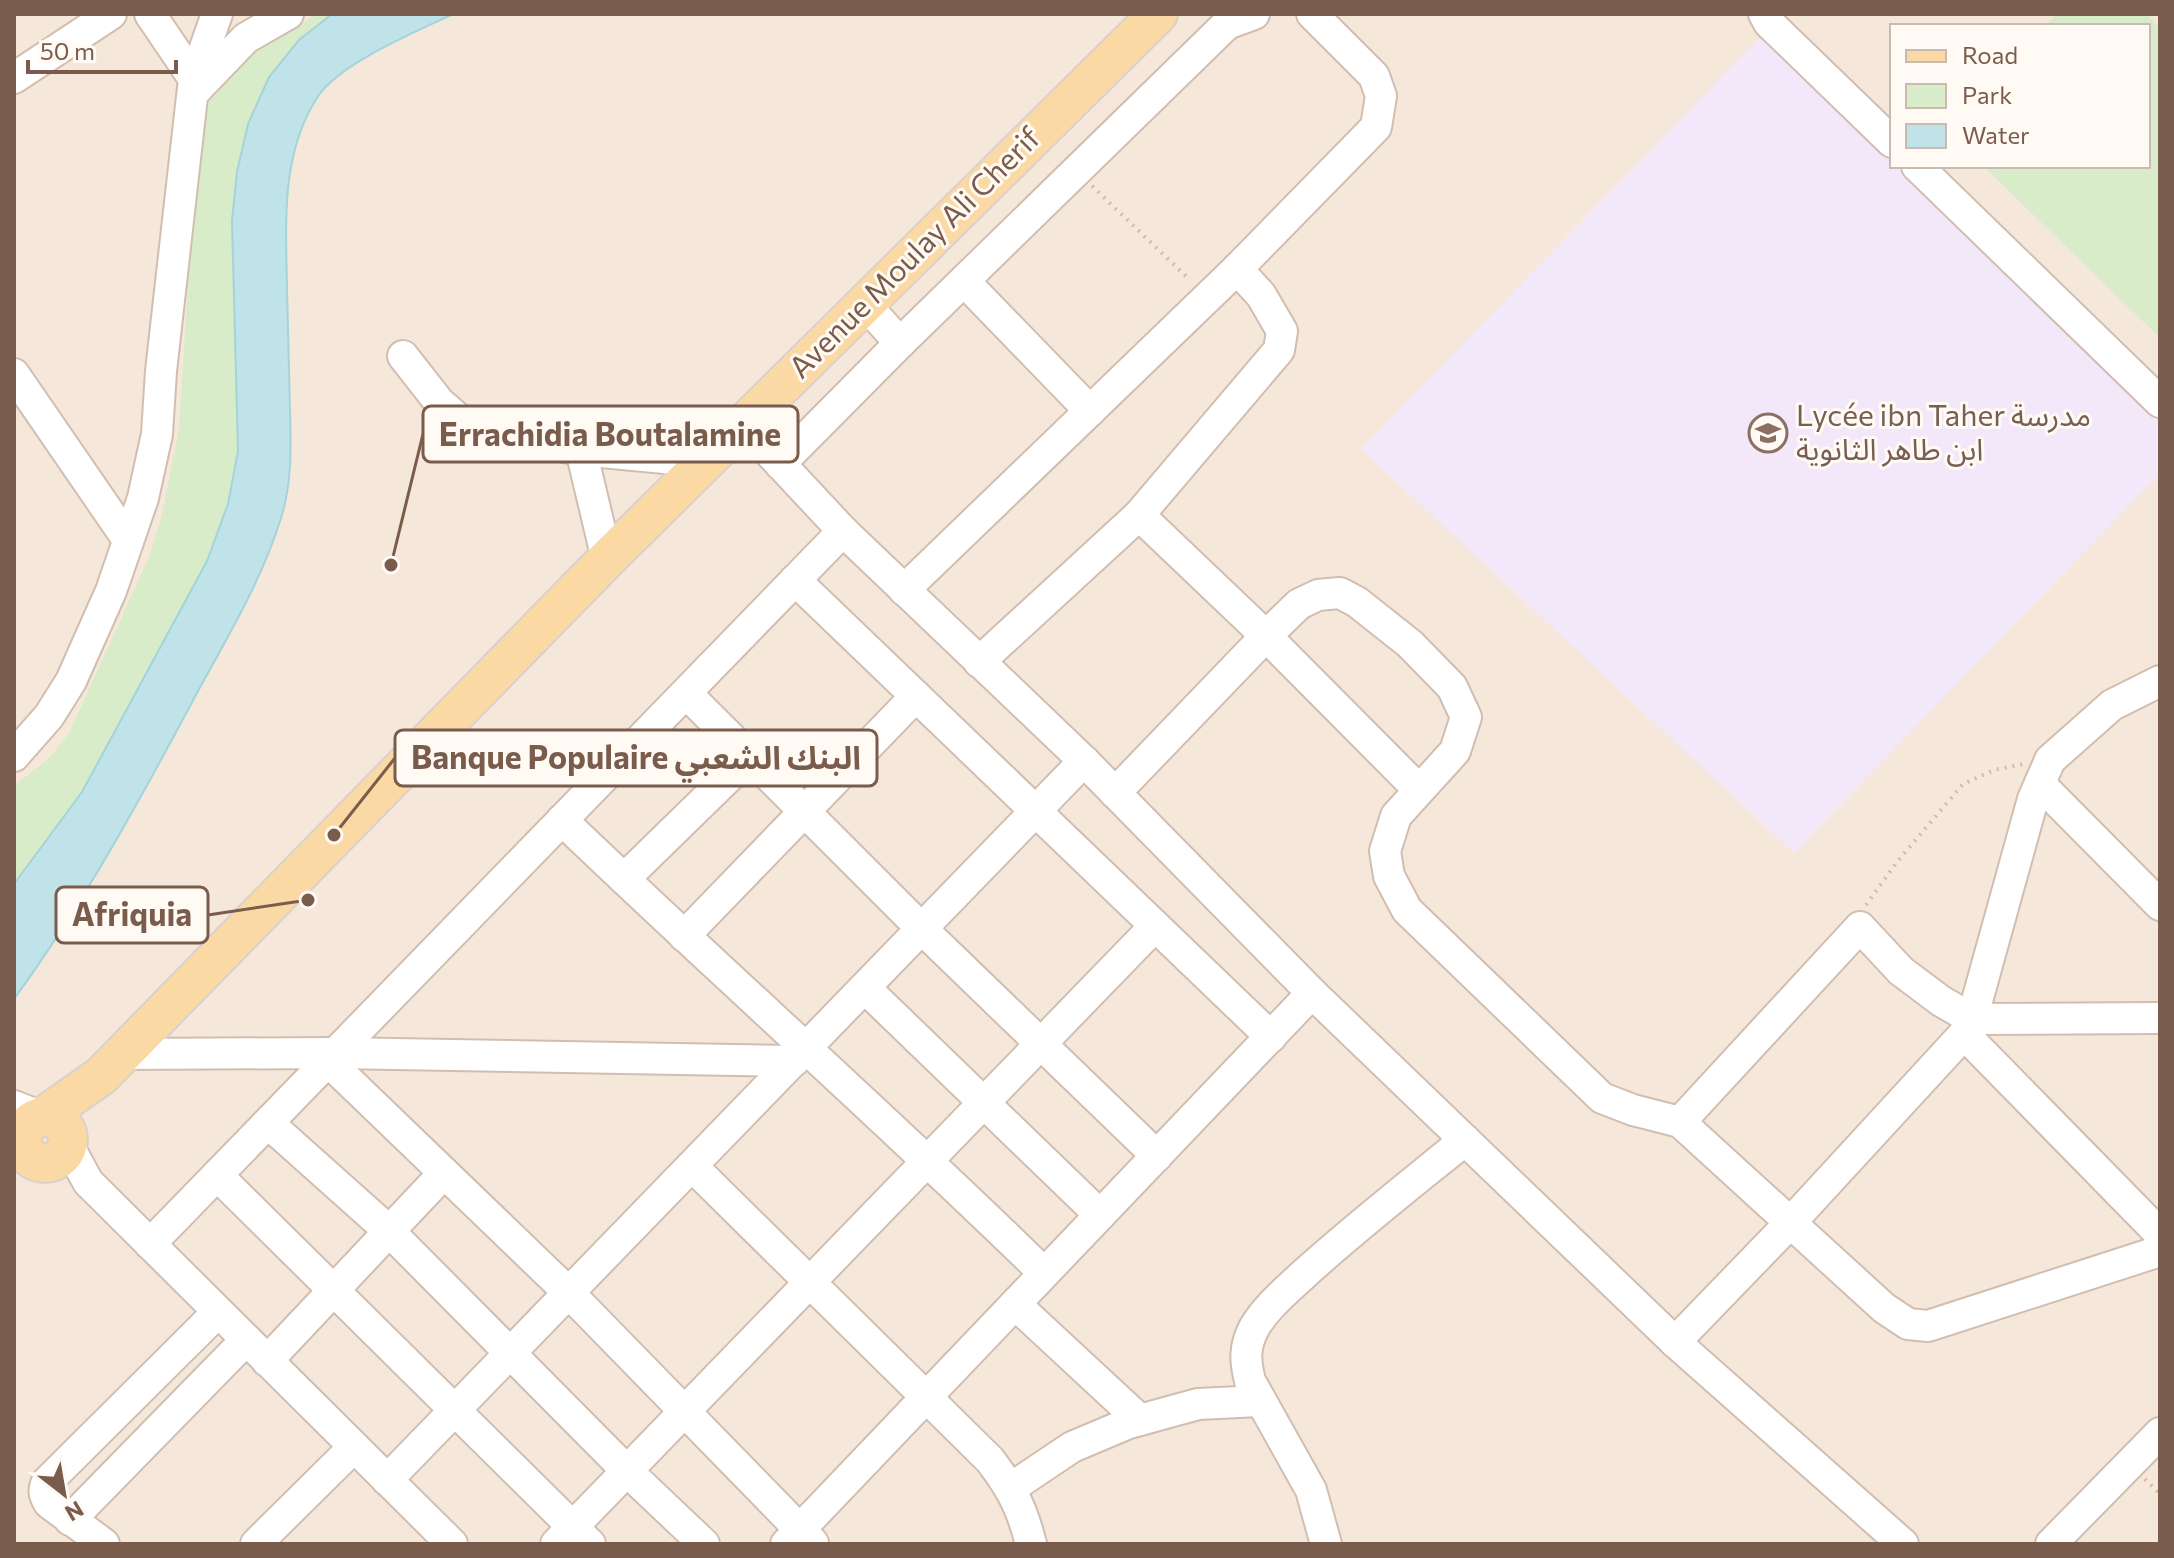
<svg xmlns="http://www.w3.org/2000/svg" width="2174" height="1558" font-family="Commissioner,'Noto Sans Arabic',sans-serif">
<rect width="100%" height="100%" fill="#fdf6ec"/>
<!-- residential -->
<path fill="#f5e8da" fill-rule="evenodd" d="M14,14h2146v1530h-2146zM1892,26h256v140h-256z"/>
<!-- education -->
<path fill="#f3e8fa" d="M1771,26l121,122v18h18l250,251v56l-366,380 -433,-404z"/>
<!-- green -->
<g fill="#d8ecc9">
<path d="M317,14h15l-33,26 -67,181 6,230 -10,53 -21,57 -125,231 -68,92v-98l36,-29 19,-24 80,-176 13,-42 17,-86 19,-310c29,-55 68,-74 119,-105z"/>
<path d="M2057,14h89l14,14v310l-177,-172h165v-140h-103z"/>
</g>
<!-- water -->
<path fill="#bfe3e8" stroke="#a5d3da" stroke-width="2" d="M332,14h121c-37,18 -111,48 -134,81 -39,57 -33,129 -32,194 1,40 2,81 3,121 1,36 2,74 -9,108 -19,62 -53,118 -84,175 -56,105 -113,210 -183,306v-115l68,-92 125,-231 21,-57 10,-53 -6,-230 5,-49 11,-48 21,-47 30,-37z"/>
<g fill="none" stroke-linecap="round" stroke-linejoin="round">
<defs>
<g id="minor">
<path d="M150,14l44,65"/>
<path d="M1764,14l5,9 123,119"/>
<path d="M14,78l97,-64"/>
<path d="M193,93l53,-55 42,-24"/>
<path d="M1917,166l243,236"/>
<path d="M964,281l126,130"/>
<path d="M900,343l327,-319 27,-10"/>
<path d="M403,356l36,46 22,19 42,15 78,14 125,12"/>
<path d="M14,374l114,166"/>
<path d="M742,423l101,108 241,230 228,232 363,349 228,202"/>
<path d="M581,450l26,109"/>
<path d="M780,464l120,-121 -36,-40"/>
<path d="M1139,515l127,121 152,153"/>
<path d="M795,580l476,457"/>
<path d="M904,590l333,-321 139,-142 5,-31 -7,-20 -62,-62"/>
<path d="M979,662l160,-147 140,-165 3,-19 -21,-36 -24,-26"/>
<path d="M686,693l236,236 235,227"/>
<path d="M14,756l35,-40 22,-35 40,-90 32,-93 14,-64 4,-63 33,-292 23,-65"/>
<path d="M2040,784l120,121"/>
<path d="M1115,793l151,-157 33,-32 19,-9 22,-2 17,9 53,42 42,43 14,30 -11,34 -59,65 -11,35 4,25 18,34 195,188 31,12 47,12 204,186 24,16 20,2 232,-75"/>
<path d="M562,820c159,153 325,299 482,453"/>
<path d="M624,879l125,-122"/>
<path d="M684,936l232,-240"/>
<path d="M865,988l235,227"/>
<path d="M1964,1034l196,200"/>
<path d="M121,1054l215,-1 458,8"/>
<path d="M328,1061l241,232 244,250"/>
<path d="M14,1106l28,11"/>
<path d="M1680,1122l180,-195 41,44 40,30 31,18 188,-1"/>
<path d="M14,1123l7,16"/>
<path d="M268,1123l121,108 238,240 77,73"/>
<path d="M68,1145l20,37 364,362"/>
<path d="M692,1166l298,294c22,29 32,48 41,84"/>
<path d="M217,1175l373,369"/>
<path d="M150,1244l693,-713"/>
<path d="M1015,1304l125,116"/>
<path d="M1675,1342l116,-120 173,-188 8,-15 61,-220 17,-39 62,-55 48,-24"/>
<path d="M267,1361l177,-188"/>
<path d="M387,1480l697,-719"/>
<path d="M1011,1488l61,-41 57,-24 69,-19 61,-3"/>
<path d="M70,1520l176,-180"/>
<path d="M104,1544l-55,-41c-5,-8 -6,-13 -2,-21l171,-170"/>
<path d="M256,1544l98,-97"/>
<path d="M556,1544l599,-618"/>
<path d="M786,1544l526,-551"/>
<path d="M1326,1544l-15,-54 -61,-109c-5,-20 -6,-34 4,-53 12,-21 33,-38 50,-54 52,-47 107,-90 161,-134"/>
<path d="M2051,1544l109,-111"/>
</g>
<g id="major">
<path d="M44,1116l57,-40 506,-517 551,-545"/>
<circle cx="45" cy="1140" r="23"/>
</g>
</defs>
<!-- minor casing -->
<use href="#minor" stroke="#d1beb0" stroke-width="34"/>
<!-- major casing -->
<use href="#major" stroke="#dad1cd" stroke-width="42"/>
<!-- path -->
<g stroke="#d9b8a5" stroke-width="4" stroke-dasharray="2 6" stroke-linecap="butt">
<path d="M1092,186l98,94"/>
<path d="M1866,905l31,-43 66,-78 31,-14 30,-6"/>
<path d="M2145,1479l15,15"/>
</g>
<!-- minor -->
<use href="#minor" stroke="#fff" stroke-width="30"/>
<!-- major -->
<use href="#major" stroke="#fbd9a5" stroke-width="38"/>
</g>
<!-- icons -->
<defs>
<symbol id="school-ring" viewBox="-11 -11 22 22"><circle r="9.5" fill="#fffaf3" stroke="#8d6e63" stroke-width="1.5"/><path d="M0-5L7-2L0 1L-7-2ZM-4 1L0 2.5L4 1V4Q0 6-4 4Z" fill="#8d6e63"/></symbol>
</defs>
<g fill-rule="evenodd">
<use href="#school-ring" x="1746" y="411" width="44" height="44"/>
</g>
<g text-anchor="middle" stroke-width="6" stroke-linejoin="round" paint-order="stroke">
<!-- street labels -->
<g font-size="30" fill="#7a5c4d" stroke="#fffaf3">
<text transform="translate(915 253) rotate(-45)" y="10">Avenue Moulay Ali Cherif</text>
</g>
<!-- education labels -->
<g font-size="30" fill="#785e54" stroke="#fffaf3" text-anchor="start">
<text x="1796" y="426">Lycée ibn Taher مدرسة<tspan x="1796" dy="34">ابن طاهر الثانوية</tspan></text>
</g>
</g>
<!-- callouts -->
<path fill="none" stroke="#7a5c4d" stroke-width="3" d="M391 565L423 434M334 835L395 758M308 900L208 915"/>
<g fill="#7a5c4d" stroke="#fffaf3" stroke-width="3">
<circle cx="391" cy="565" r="8"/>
<circle cx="334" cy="835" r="8"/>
<circle cx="308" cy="900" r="8"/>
</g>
<g fill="#fffaf3" stroke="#7a5c4d" stroke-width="3">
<rect x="423" y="406" width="375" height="56" rx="8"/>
<rect x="395" y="730" width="482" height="56" rx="8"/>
<rect x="56" y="887" width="152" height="56" rx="8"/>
</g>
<g font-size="32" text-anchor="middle" font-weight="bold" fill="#7a5c4d">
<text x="610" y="446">Errachidia Boutalamine</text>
<text x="636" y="769">Banque Populaire البنك الشعبي</text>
<text x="132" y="926">Afriquia</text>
</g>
<!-- border -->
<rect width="2174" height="1558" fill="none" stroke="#7a5c4d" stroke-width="32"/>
<!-- legend -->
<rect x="1890" y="24" width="260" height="144" fill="#fffaf3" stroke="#cabbb1" stroke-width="2"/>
<rect x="1906" y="50" width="40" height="12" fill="#fbd9a5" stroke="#cabbb1" stroke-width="2"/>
<text x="1962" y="64" font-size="24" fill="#7a5c4d">Road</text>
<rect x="1906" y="84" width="40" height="24" fill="#d8ecc9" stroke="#cabbb1" stroke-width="2"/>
<text x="1962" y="104" font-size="24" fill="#7a5c4d">Park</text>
<rect x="1906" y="124" width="40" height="24" fill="#bfe3e8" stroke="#cabbb1" stroke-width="2"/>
<text x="1962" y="144" font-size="24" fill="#7a5c4d">Water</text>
<!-- north arrow -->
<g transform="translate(64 1494) rotate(149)" stroke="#fffaf3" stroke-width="6" paint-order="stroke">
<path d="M0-6L14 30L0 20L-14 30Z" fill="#7a5c4d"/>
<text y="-12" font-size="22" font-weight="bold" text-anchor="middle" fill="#7a5c4d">N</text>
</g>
<!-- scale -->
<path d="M28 60v12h148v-12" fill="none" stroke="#7a5c4d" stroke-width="4"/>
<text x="40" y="60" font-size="24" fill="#7a5c4d" stroke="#fffaf3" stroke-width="6" paint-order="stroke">50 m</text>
</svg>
